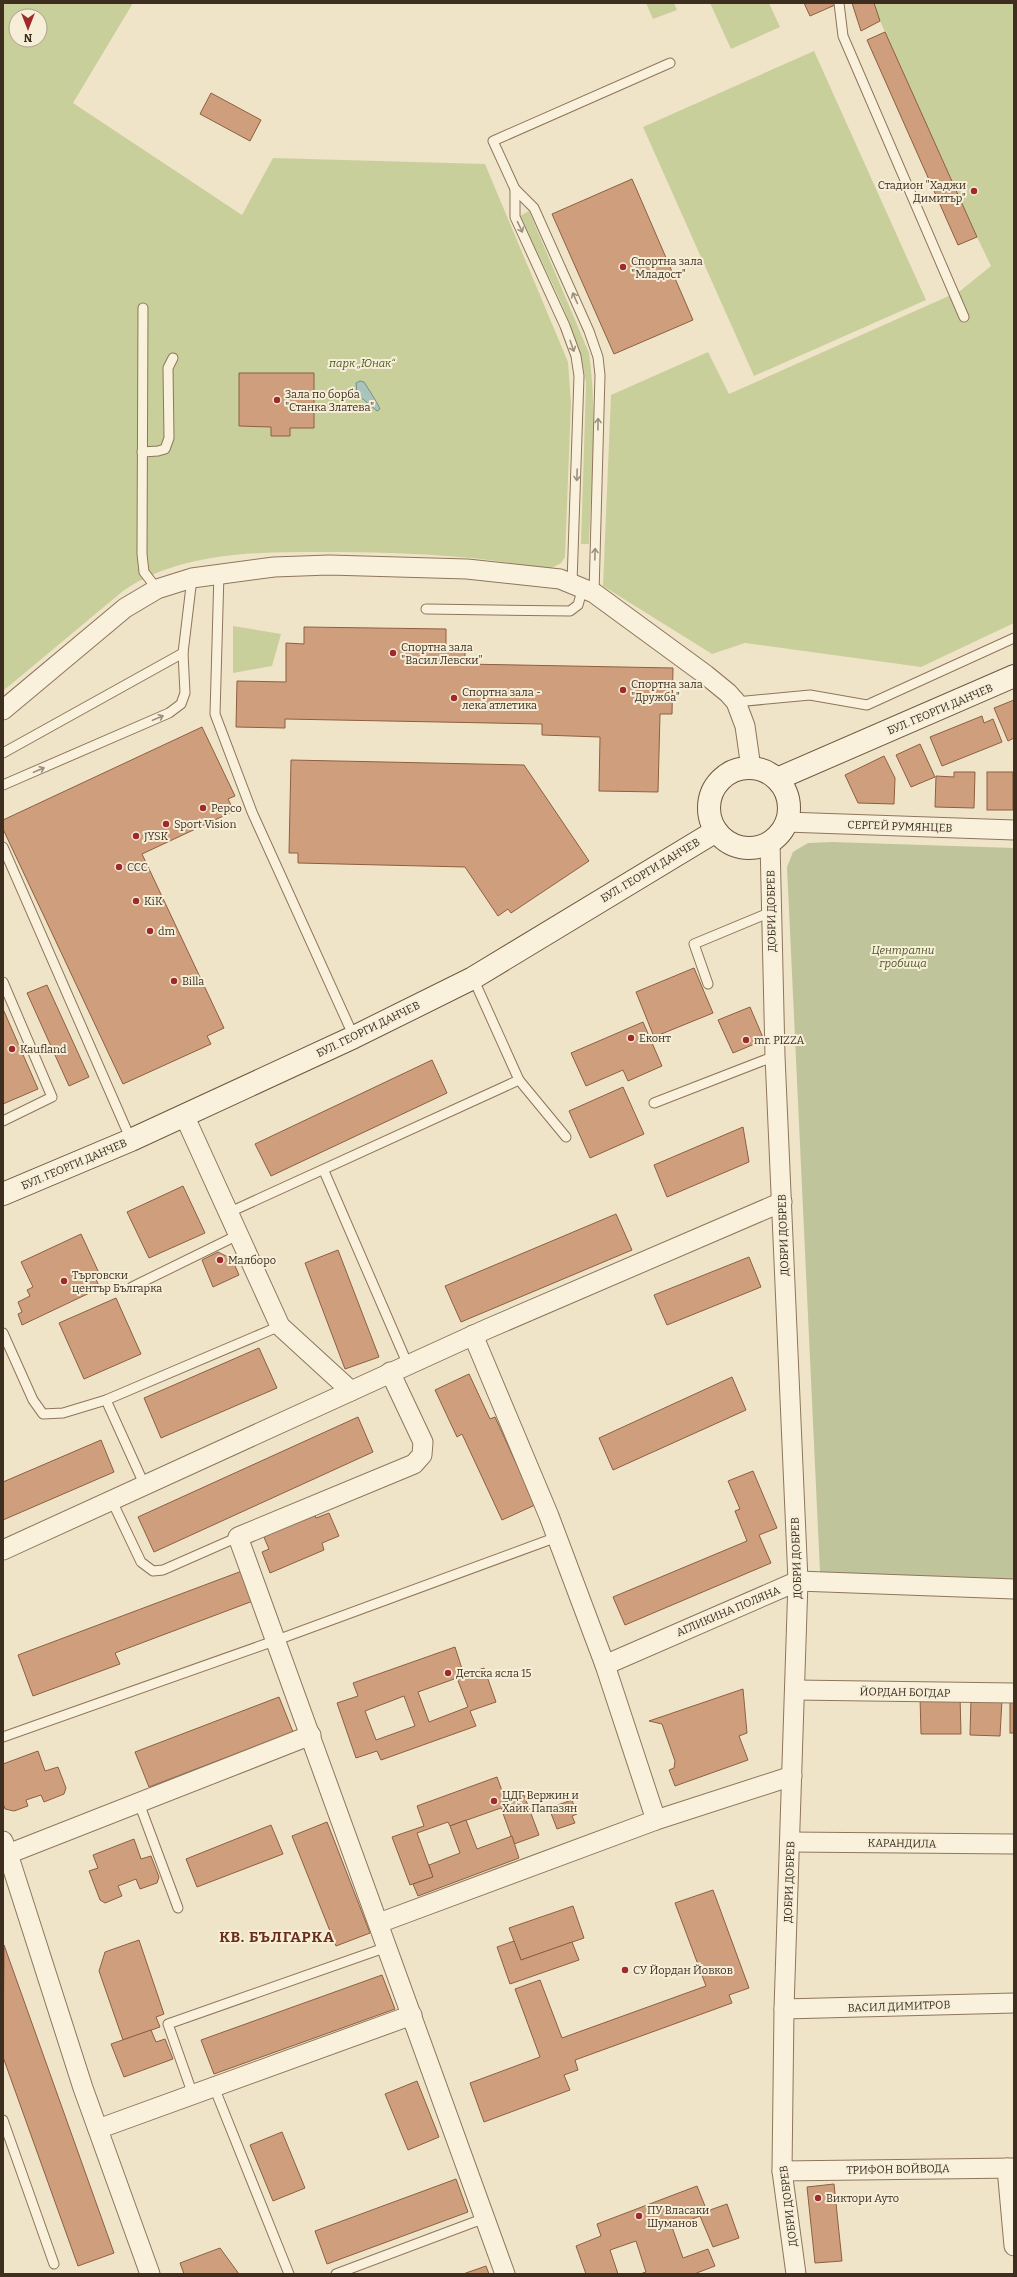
<svg xmlns="http://www.w3.org/2000/svg" width="1017" height="2277" font-family="Bitter,serif">
<rect width="100%" height="100%" fill="#f0e4c8"/>
<!-- green -->
<g fill="#c9cf9b" fill-rule="evenodd">
<path d="M3,3h130l-60,100 169,112 31,-57 212,6 83,198 3,41 -6,154 -4,6 -11,6c-30,-4 -61,-10 -91,-12 -45,-4 -91,-5 -136,-5 -67,0 -143,0 -200,39l-120,100zM16,16h24v24h-24z"/>
<path d="M646,3h28l3,7 -24,9z"/>
<path d="M710,3h59l11,24 -49,22z"/>
<path d="M852,3h162v620l-93,44 -176,-24 -33,11 -109,-68 8,-191 97,-43 21,42 231,-103 31,-25 -14,-29 -19,8 -91,-205 18,-8 -5,-11 -19,10z"/>
<path d="M814,51l112,249 -172,76 -111,-249z"/>
<path d="M529,211l60,142c9,63 2,128 0,191h-8l5,-161c-7,-55 -43,-116 -66,-167z"/>
<path d="M233,626l48,8 -9,32 -39,7z"/>
</g>
<!-- cemetery -->
<path fill="#bfc49a" d="M832,842l182,6v731l-194,-7 -33,-705 6,-15 15,-9z"/>
<!-- water -->
<path fill="#a9c4bc" stroke="#6f938a" d="M360,381l4,1c5,8 13,20 16,27l-3,2 -20,-17 -1,-11z"/>
<!-- building -->
<g fill="#cf9f7d" stroke="#8d5f41" fill-rule="evenodd">
<path d="M804,3h31v2l-25,11z"/>
<path d="M852,3h22l6,18 -19,10z"/>
<path d="M885,32l92,205 -19,8 -91,-205z"/>
<path d="M211,93l50,27 -11,21 -50,-27z"/>
<path d="M632,179l61,141 -79,34 -62,-140z"/>
<path d="M239,373h75v55h-24v8h-19v-9l-32,-1z"/>
<path d="M304,627l142,2v21h19v14l208,4 -1,46h-12l-2,78 -59,-1 1,-54 -58,-2v-11l-257,-5v9l-49,-1 1,-46 49,1v-39l18,1z"/>
<path d="M1014,700v38l-6,3 -14,-33z"/>
<path d="M982,716l2,7 9,-4 9,23 -60,24 -12,-29z"/>
<path d="M202,727l33,69 -7,3 6,12 -92,43 82,174 -17,8 4,8 -88,40 -120,-255v-9z"/>
<path d="M920,744l15,33 -24,10 -15,-32z"/>
<path d="M884,756l11,22 -1,26 -36,-1 -13,-28z"/>
<path d="M291,760l233,5 65,96 -78,52 -3,-4 -10,7 -33,-49 -167,-4v-10h-9z"/>
<path d="M954,772h21l-1,36 -39,-1 1,-31 18,1z"/>
<rect x="987" y="772" width="26" height="38"/>
<path d="M694,968l19,45 -59,24 -18,-45z"/>
<path d="M47,985l42,92 -20,9 -42,-93z"/>
<path d="M750,1007l14,33 -31,13 -15,-33z"/>
<path d="M3,1009l35,80 -35,15z"/>
<path d="M643,1022l19,44 -34,15 -5,-11 -37,16 -15,-33z"/>
<path d="M432,1060l15,33 -176,83 -16,-32z"/>
<path d="M623,1087l21,47 -54,24 -21,-47z"/>
<path d="M743,1127l6,35 -82,35 -13,-32z"/>
<path d="M183,1186l22,47 -56,25 -22,-46z"/>
<path d="M616,1214l16,36 -171,72 -16,-36z"/>
<path d="M81,1234l18,39 -5,2 6,13 -78,37 -4,-11 4,-2 -4,-10 12,-6 -3,-6 6,-3 -12,-25z"/>
<path d="M338,1250l41,107 -34,12 -40,-106z"/>
<path d="M218,1252l14,7 7,16 -26,12 -11,-27z"/>
<path d="M749,1257l12,30 -94,38 -13,-30z"/>
<path d="M116,1298l25,56 -57,25 -25,-56z"/>
<path d="M259,1348l18,40 -116,50 -17,-40z"/>
<path d="M469,1374l21,45 5,-2 40,88 -33,15 -40,-86 -5,3 -22,-47z"/>
<path d="M732,1377l14,33 -133,60 -14,-32z"/>
<path d="M358,1417l15,35 -219,100 -16,-35z"/>
<path d="M101,1440l13,32 -111,48v-38z"/>
<path d="M753,1471l24,57 -18,7 12,28 -146,62 -12,-28 134,-56 -12,-30 5,-2 -12,-28z"/>
<path d="M314,1513l2,5 13,-5 10,23 -17,7 2,7 -54,23 -8,-21 7,-3 -6,-14z"/>
<path d="M242,1571l11,30 -138,52 5,11 -87,32 -15,-41z"/>
<path d="M455,1647l9,28 20,-7 12,34 -26,9 6,15 -95,34 -4,-9 -21,7 -19,-55 21,-7 -5,-13zM457,1678l11,29 -39,15 -11,-30zM404,1696l11,30 -39,14 -11,-29z"/>
<path d="M743,1689l4,44 -8,3 9,24 -73,26 -6,-16 5,-2 1,-7 -13,-37 -13,-3z"/>
<path d="M960,1696l1,38h-40l-1,-37z"/>
<rect x="1010" y="1696" width="4" height="37"/>
<path d="M279,1697l14,35 -144,55 -14,-35z"/>
<path d="M971,1698l31,2 -2,36 -30,-1z"/>
<path d="M38,1751l7,20 13,-4 8,21 -2,6 -20,8 -3,-7 -15,5 2,6 -14,5 -9,-2 -2,-6v-39z"/>
<path d="M497,1777l9,25 18,-7 15,40 -25,9 -13,-36 -51,18 -2,-4 -31,11 16,44 -23,8 -18,-48 32,-11 -7,-20z"/>
<path d="M572,1800l5,14 -5,2 3,7 -18,6 -8,-21z"/>
<path d="M466,1820l11,29 35,-13 7,22 -101,38 -5,-12 20,-7 -4,-12 31,-12 -10,-27z"/>
<path d="M327,1822l43,111 -34,13 -44,-110z"/>
<path d="M271,1825l12,29 -86,33 -11,-28z"/>
<path d="M134,1839l7,20 10,-3 8,21 -2,6 -17,6 -4,-10 -18,7 4,10 -17,7 -5,-3 -11,-29 9,-3 -5,-13z"/>
<path d="M713,1890l36,98 -20,7 3,8 -157,57 3,10 -14,5 6,15 -86,32 -14,-39 70,-26 -25,-68 25,-9 22,58 144,-52 -31,-83z"/>
<path d="M573,1906l11,32 -63,22 -12,-32z"/>
<path d="M139,1940l25,74 -8,3 4,10 -37,13 -24,-69 6,-19z"/>
<path d="M514,1941l7,19 51,-18 7,18 -69,24 -13,-37z"/>
<path d="M4,1945l110,308 -36,13 -75,-209z"/>
<path d="M382,1975l13,34 -181,65 -13,-34z"/>
<path d="M151,2030l5,12 9,-3 8,20 -49,18 -13,-33z"/>
<path d="M417,2081l22,56 -31,13 -23,-56z"/>
<path d="M282,2132l23,56 -32,13 -23,-56z"/>
<path d="M456,2179l12,33 -141,52 -12,-33z"/>
<path d="M834,2184l8,77 -27,2 -8,-76z"/>
<path d="M697,2186l10,25 20,-7 12,34 -26,9 -13,-31 -28,11 11,31 25,-9 7,17 -21,8h-54l6,-2 -10,-31 -26,9 8,24h-32l-10,-28 25,-10 -4,-12z"/>
<path d="M220,2248l19,26h-55l-4,-11z"/>
<path d="M486,2266l3,8h-26z"/>
</g>
<g fill="none" stroke-linecap="round" stroke-linejoin="round">
<defs>
<g id="lane">
<path d="M839,3l4,33 121,281"/>
<path d="M515,189v28l50,109 11,30 3,20 -7,207"/>
<path d="M143,308l-1,246 2,18 13,17"/>
<path d="M142,452l16,-1 7,-2 4,-11 -1,-70 5,-10"/>
<path d="M219,573l-4,141 37,98 102,225"/>
<path d="M594,593l6,-218 -2,-18 -9,-26 -55,-123 -19,-19 -22,-48 177,-78"/>
<path d="M426,609l144,2 8,-6 5,-18"/>
<path d="M736,702l74,-7 57,10 147,-67"/>
<path d="M3,753l180,-100"/>
<path d="M3,785l166,-72 12,-9 4,-11 -2,-40 9,-75"/>
<path d="M3,847l128,293"/>
<path d="M3,982l49,115 -49,24"/>
<path d="M708,984l-14,-40 77,-32"/>
<path d="M519,1080l47,57"/>
<path d="M654,1103l121,-47"/>
<path d="M324,1171l84,194"/>
<path d="M230,1212l289,-132 -46,-102"/>
<path d="M132,1287l108,-53"/>
<path d="M3,1333l30,67 10,14 20,-1 43,-13 174,-74"/>
<path d="M106,1400l38,84"/>
<path d="M111,1499l30,63 12,9 10,-1 75,-33"/>
<path d="M3,1737l274,-97 280,-103"/>
<path d="M139,1803l39,105"/>
<path d="M214,2087l75,187"/>
<path d="M193,2095l-25,-71 219,-77"/>
<path d="M3,2120l51,144"/>
<path d="M336,2274l149,-56"/>
</g>
<g id="street">
<path d="M3,710l122,-102 32,-19 35,-11 82,-11 55,-2 138,4 93,10 34,14 112,82 22,18 8,9 9,24 6,42"/>
<path d="M786,822l228,8"/>
<path d="M770,842l5,214 23,525 -14,428 -2,162 14,103"/>
<path d="M184,1115l96,211 71,65 136,-62 295,-127"/>
<path d="M473,1335l76,181 56,149 193,-84 216,8"/>
<path d="M390,1372l33,70 -1,13 -8,9 -176,73 267,737"/>
<path d="M3,1550l348,-159"/>
<path d="M605,1665l51,155"/>
<path d="M795,1690l219,3"/>
<path d="M3,1841l5,13 303,-119"/>
<path d="M790,1842l224,2"/>
<path d="M3,1856l5,-2 75,234 67,186"/>
<path d="M379,1923l277,-103 136,-44"/>
<path d="M784,2009l230,-6"/>
<path d="M98,2129l314,-114"/>
<path d="M1007,2168l7,78"/>
<path d="M782,2171l232,-3"/>
</g>
<g id="secondary">
<circle cx="749" cy="808" r="40"/>
<path d="M777,779l237,-103"/>
<path d="M3,1194l128,-54 223,-103 119,-59 243,-147"/>
</g>
</defs>
<!-- lane casing -->
<use href="#lane" stroke="#8d765c" stroke-width="11"/>
<!-- street casing -->
<use href="#street" stroke="#8d765c" stroke-width="21"/>
<!-- secondary casing -->
<use href="#secondary" stroke="#6f573f" stroke-width="24"/>
<!-- lane -->
<use href="#lane" stroke="#faf1dc" stroke-width="9"/>
<!-- street -->
<use href="#street" stroke="#faf1dc" stroke-width="19"/>
<!-- secondary -->
<use href="#secondary" stroke="#faf1dc" stroke-width="22"/>
</g>
<!-- one-way arrows -->
<defs><path id="oneway-shaft" d="M-6 0H5M1.5-3L5.5 0L1.5 3" fill="none" stroke-width="1.6" stroke-linecap="round" stroke-linejoin="round"/></defs>
<g stroke="#9c907e">
<use href="#oneway-shaft" transform="translate(520 227) rotate(65)"/>
<use href="#oneway-shaft" transform="translate(575 298) rotate(-114)"/>
<use href="#oneway-shaft" transform="translate(572 346) rotate(71)"/>
<use href="#oneway-shaft" transform="translate(598 424) rotate(-89)"/>
<use href="#oneway-shaft" transform="translate(577 475) rotate(92)"/>
<use href="#oneway-shaft" transform="translate(595 554) rotate(-88)"/>
<use href="#oneway-shaft" transform="translate(158 718) rotate(-23)"/>
<use href="#oneway-shaft" transform="translate(39 770) rotate(-23)"/>
</g>
<!-- markers -->
<g fill="#9e2a2b" stroke="#f7eed8" stroke-width="1.5">
<circle cx="974" cy="191" r="4"/>
<circle cx="623" cy="267" r="4"/>
<circle cx="277" cy="400" r="4"/>
<circle cx="393" cy="653" r="4"/>
<circle cx="623" cy="690" r="4"/>
<circle cx="454" cy="698" r="4"/>
<circle cx="203" cy="808" r="4"/>
<circle cx="166" cy="824" r="4"/>
<circle cx="136" cy="836" r="4"/>
<circle cx="119" cy="867" r="4"/>
<circle cx="136" cy="901" r="4"/>
<circle cx="150" cy="931" r="4"/>
<circle cx="174" cy="981" r="4"/>
<circle cx="631" cy="1038" r="4"/>
<circle cx="746" cy="1040" r="4"/>
<circle cx="12" cy="1049" r="4"/>
<circle cx="220" cy="1260" r="4"/>
<circle cx="64" cy="1281" r="4"/>
<circle cx="448" cy="1673" r="4"/>
<circle cx="494" cy="1801" r="4"/>
<circle cx="625" cy="1970" r="4"/>
<circle cx="818" cy="2198" r="4"/>
<circle cx="639" cy="2216" r="4"/>
</g>
<g text-anchor="middle" stroke-width="4" stroke-linejoin="round" paint-order="stroke">
<!-- poi labels -->
<g font-size="11" fill="#3d2e20" stroke="#f7eed8" text-anchor="start">
<text x="966" y="189" text-anchor="end">Стадион "Хаджи<tspan x="966" dy="13">Димитър"</tspan></text>
<text x="631" y="265">Спортна зала<tspan x="631" dy="13">"Младост"</tspan></text>
<text x="285" y="398">Зала по борба<tspan x="285" dy="13">"Станка Златева"</tspan></text>
<text x="401" y="651">Спортна зала<tspan x="401" dy="13">"Васил Левски"</tspan></text>
<text x="631" y="688">Спортна зала<tspan x="631" dy="13">"Дружба"</tspan></text>
<text x="462" y="696">Спортна зала -<tspan x="462" dy="13">лека атлетика</tspan></text>
<text x="211" y="812">Pepco</text>
<text x="174" y="828">Sport Vision</text>
<text x="144" y="840">JYSK</text>
<text x="127" y="871">CCC</text>
<text x="144" y="905">KiK</text>
<text x="158" y="935">dm</text>
<text x="182" y="985">Billa</text>
<text x="639" y="1042">Еконт</text>
<text x="754" y="1044">mr. PIZZA</text>
<text x="20" y="1053">Kaufland</text>
<text x="228" y="1264">Малборо</text>
<text x="72" y="1279">Търговски<tspan x="72" dy="13">център Българка</tspan></text>
<text x="456" y="1677">Детска ясла 15</text>
<text x="502" y="1799">ЦДГ Вержин и<tspan x="502" dy="13">Хайк Папазян</tspan></text>
<text x="633" y="1974">СУ Йордан Йовков</text>
<text x="826" y="2202">Виктори Ауто</text>
<text x="647" y="2214">ПУ Власаки<tspan x="647" dy="13">Шуманов</tspan></text>
</g>
<!-- park labels -->
<g font-size="11" font-style="italic" fill="#4d5a26" stroke="#f7eed8">
<text x="362" y="367">парк „Юнак“</text>
<text x="903" y="954">Централни<tspan x="903" dy="13">гробища</tspan></text>
</g>
<!-- street labels -->
<g font-size="11" fill="#3d2e20" stroke="#f7eed8">
<text transform="translate(940 709) rotate(-23)" y="4">БУЛ. ГЕОРГИ ДАНЧЕВ</text>
<text transform="translate(900 826) rotate(2)" y="4">СЕРГЕЙ РУМЯНЦЕВ</text>
<text transform="translate(650 870) rotate(-31)" y="4">БУЛ. ГЕОРГИ ДАНЧЕВ</text>
<text transform="translate(771 911) rotate(-91)" y="4">ДОБРИ ДОБРЕВ</text>
<text transform="translate(368 1029) rotate(-26)" y="4">БУЛ. ГЕОРГИ ДАНЧЕВ</text>
<text transform="translate(74 1164) rotate(-23)" y="4">БУЛ. ГЕОРГИ ДАНЧЕВ</text>
<text transform="translate(783 1235) rotate(-92)" y="4">ДОБРИ ДОБРЕВ</text>
<text transform="translate(796 1558) rotate(-92)" y="4">ДОБРИ ДОБРЕВ</text>
<text transform="translate(728 1611) rotate(-23)" y="4">АГЛИКИНА ПОЛЯНА</text>
<text transform="translate(905 1692) rotate(1)" y="4">ЙОРДАН БОГДАР</text>
<text transform="translate(902 1843) rotate(1)" y="4">КАРАНДИЛА</text>
<text transform="translate(789 1882) rotate(-88)" y="4">ДОБРИ ДОБРЕВ</text>
<text transform="translate(899 2006) rotate(-2)" y="4">ВАСИЛ ДИМИТРОВ</text>
<text transform="translate(898 2169) rotate(-1)" y="4">ТРИФОН ВОЙВОДА</text>
<text transform="translate(788 2206) rotate(-97)" y="4">ДОБРИ ДОБРЕВ</text>
</g>
<!-- district labels -->
<g font-size="15" font-weight="bold" letter-spacing="1" fill="#6b2e1e" stroke="#f7eed8">
<text x="277" y="1942">КВ. БЪЛГАРКА</text>
</g>
</g>
<!-- border -->
<rect width="1017" height="2277" fill="none" stroke="#3d2e20" stroke-width="8"/>
<!-- north arrow -->
<g transform="translate(28 28) rotate(180)"><circle r="19" fill="#f7eed8" stroke="#ada18e"/>
<path d="M0-3L7 15L0 10L-7 15Z" fill="#9e2a2b"/>
<text y="-6" font-size="11" font-weight="bold" text-anchor="middle" fill="#3d2e20">N</text>
</g>
</svg>
